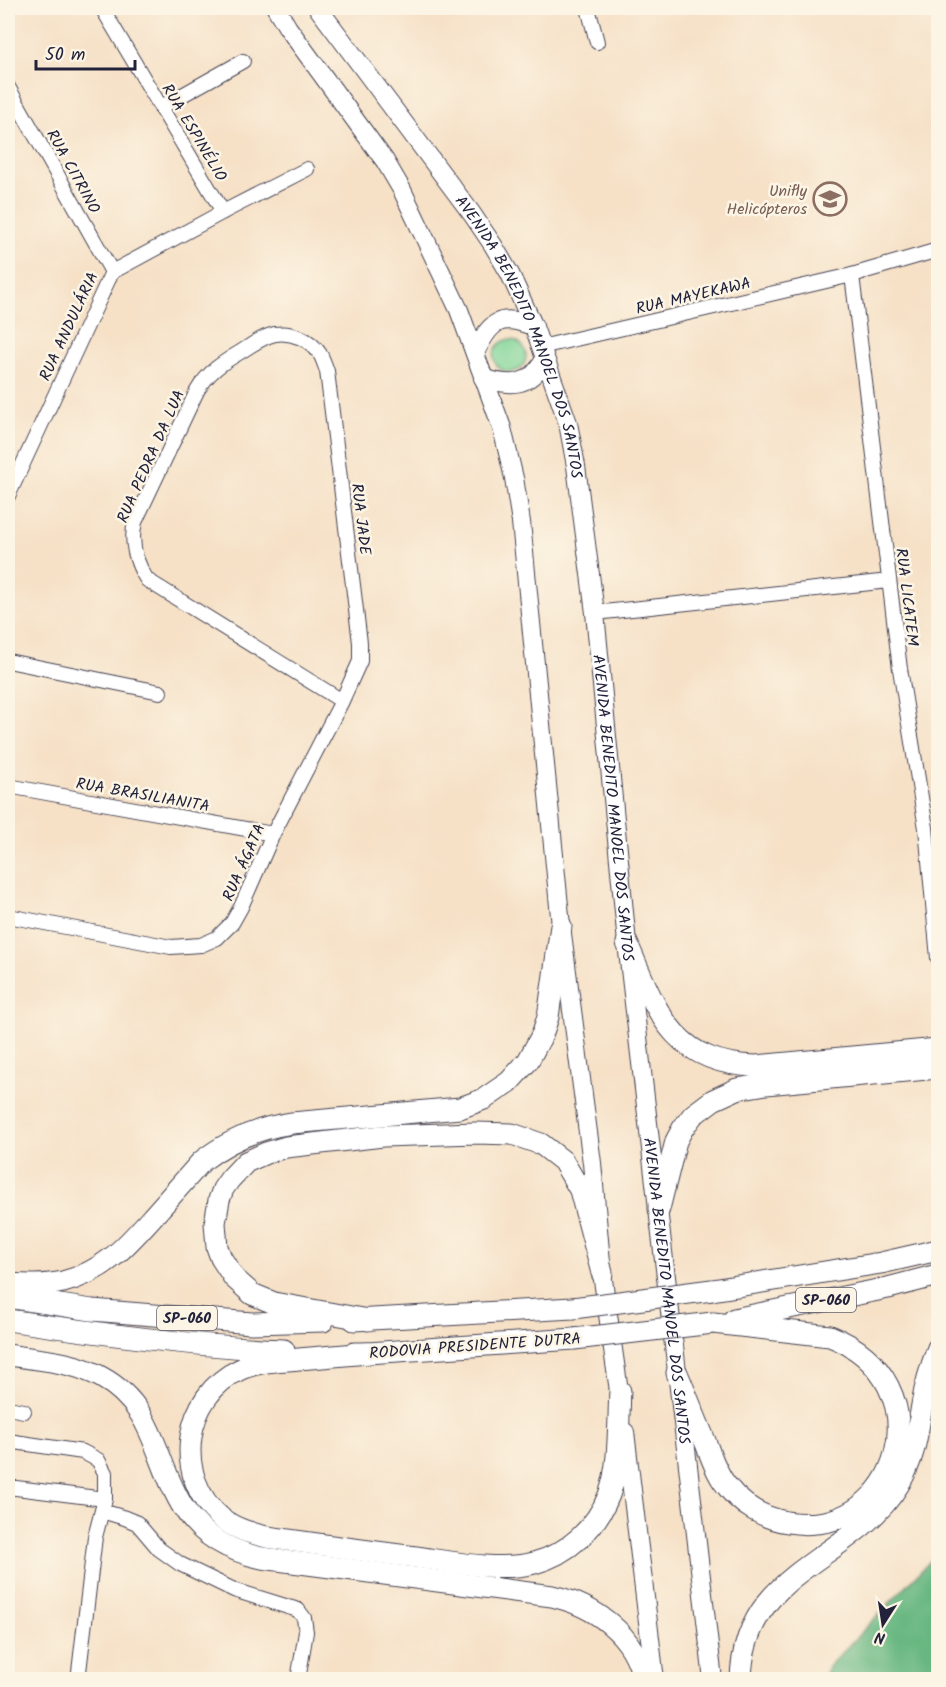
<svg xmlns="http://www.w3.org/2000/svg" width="946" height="1687" font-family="Kalam,sans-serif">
<rect width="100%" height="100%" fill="#fcf5e5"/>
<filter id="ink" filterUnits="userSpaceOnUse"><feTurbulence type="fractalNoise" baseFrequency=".0167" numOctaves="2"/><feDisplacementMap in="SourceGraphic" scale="12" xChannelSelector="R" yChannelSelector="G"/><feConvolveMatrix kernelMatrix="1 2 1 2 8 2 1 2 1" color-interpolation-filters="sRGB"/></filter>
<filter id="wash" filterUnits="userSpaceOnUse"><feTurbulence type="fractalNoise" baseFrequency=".008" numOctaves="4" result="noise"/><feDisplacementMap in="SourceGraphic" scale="24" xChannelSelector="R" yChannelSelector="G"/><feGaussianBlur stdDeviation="1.35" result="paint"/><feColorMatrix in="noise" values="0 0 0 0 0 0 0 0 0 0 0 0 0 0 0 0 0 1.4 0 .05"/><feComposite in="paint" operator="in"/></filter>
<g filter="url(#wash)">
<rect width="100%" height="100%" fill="#f6e1c7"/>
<!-- green -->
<circle fill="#80d699" stroke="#517c6a" stroke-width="1.5" cx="510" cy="356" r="16"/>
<!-- forest -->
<path fill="#68b781" stroke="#456c5e" stroke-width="1.5" d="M938,1553v126h-114l4,-12z"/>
</g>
<g filter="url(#ink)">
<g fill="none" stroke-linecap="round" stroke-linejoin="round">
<defs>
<g id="minor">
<path d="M102,8l121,204"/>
<path d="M588,8l9,34"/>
<path d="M8,87l104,185"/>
<path d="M161,107l82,-46"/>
<path d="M852,275l48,394 26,159 12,130"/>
<path d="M541,347l311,-72 86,-25"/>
<path d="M8,496l104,-224 111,-60 84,-43"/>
<path d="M595,613l294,-32"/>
<path d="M8,661l152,31"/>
<path d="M8,786l265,48"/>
<path d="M8,916l163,31 30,-2 16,-7 15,-15 9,-16 32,-73 69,-133 18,-40v-18l-33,-272c-2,-5 -4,-12 -7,-17 -9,-14 -28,-23 -45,-20 -12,2 -23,11 -33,17 -20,12 -33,20 -45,40l-62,131c-5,20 1,41 12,58l195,121"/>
<path d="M8,1408l16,3"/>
<path d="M8,1441l75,11 15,8 7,13v26l-10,38 -17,143"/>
<path d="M8,1487l97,12"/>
<path d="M102,1511l23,7 12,5 22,26 21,15 54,26 64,20 6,8 2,14 -8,48"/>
</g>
<g id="major">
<path d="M276,8l12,20 97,133 17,29 57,120 43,118 12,50 7,44 40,404 31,237 10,110 19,132"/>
<path id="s1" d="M318,8l154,206 21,31 17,29 24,53 34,96 8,43 19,147 32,330 19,163 67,574"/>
<path d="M475,353c15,-31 25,-41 59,-26"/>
<path d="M483,378c28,9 47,9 62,-19"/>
<path d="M625,1432l30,248"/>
</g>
<g id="highway">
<path d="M627,943c29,67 45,121 129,123l182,-17"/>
<path d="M659,1209l17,-68 7,-13 10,-13 20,-15 24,-11 29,-5 172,-16"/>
<path d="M8,1284c18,1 37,2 55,-2 43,-11 64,-37 92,-68 16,-18 31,-35 47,-53 27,-21 55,-33 90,-38l168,-15 24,-9 25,-17 19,-21 14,-26 6,-18 13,-91"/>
<path d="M712,1290l169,-27 57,-13"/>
<path d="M8,1297l84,13 160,13 71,-2"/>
<path d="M734,1319l154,-31 50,-13"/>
<path d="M8,1320c91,14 183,26 276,30"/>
<path d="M354,1320l219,-12"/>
<path d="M368,1320l-94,-17 -22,-9 -18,-16 -13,-20 -4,-11 -2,-24 4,-23 4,-11 7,-10 16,-17 20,-9 20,-6 97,-11 93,-3 36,1 29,10 22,17 17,29 22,83"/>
<path d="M354,1353h14l206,-14"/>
<path d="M368,1353c-23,2 -46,4 -69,6 -19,2 -40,2 -58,10 -58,26 -69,108 -20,149 14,11 29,15 46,19 49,7 99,14 149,20 35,5 83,15 118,6 34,-9 62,-35 75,-68 11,-29 9,-72 11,-104"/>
<path d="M8,1355c31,5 65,6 93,22 55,30 53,84 82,130 18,29 46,44 79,51l290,38c41,9 84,38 91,84"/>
<path d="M677,1373c9,21 17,42 26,63 7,17 12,35 23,49 15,20 37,33 61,37 115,19 159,-141 43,-186l-117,-13"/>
<path d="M741,1680c2,-112 110,-117 158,-196 16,-27 18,-49 23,-79 3,-19 9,-39 16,-57"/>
</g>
</defs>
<!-- minor casing -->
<use href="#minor" stroke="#423f50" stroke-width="16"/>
<!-- major casing -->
<use href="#major" stroke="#423f50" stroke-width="20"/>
<!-- highway casing -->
<use href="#highway" stroke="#423f50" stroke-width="23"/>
<!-- minor -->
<use href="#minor" stroke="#fff" stroke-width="14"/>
<!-- major -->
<use href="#major" stroke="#fff" stroke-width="18"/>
<!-- highway -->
<use href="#highway" stroke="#fff" stroke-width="21"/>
<defs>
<g id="highway-bridge">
<path d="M573,1308l139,-18"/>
<path d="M574,1339l139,-16"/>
</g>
</defs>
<!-- highway-bridge casing -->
<use href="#highway-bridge" stroke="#423f50" stroke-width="23" stroke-linecap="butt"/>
<!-- highway-bridge -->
<use href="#highway-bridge" stroke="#fff" stroke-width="21"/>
</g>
</g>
<!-- icons -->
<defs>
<symbol id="university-ring" viewBox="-11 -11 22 22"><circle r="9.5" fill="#fcf5e5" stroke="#8d6e63" stroke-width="1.5"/><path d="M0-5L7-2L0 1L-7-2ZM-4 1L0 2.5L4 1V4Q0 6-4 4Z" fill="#8d6e63"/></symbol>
</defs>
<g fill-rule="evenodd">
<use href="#university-ring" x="811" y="180" width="38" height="38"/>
</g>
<g text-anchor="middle" stroke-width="5" stroke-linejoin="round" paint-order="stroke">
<!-- shield labels -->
<g fill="#fcf5e5" stroke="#63616e" stroke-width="1.5">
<rect x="796" y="1288" width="60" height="24" rx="4.5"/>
<rect x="157" y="1306" width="60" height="24" rx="4.5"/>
</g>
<g font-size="15" font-weight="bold" fill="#22223b">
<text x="826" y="1305">SP-060</text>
<text x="187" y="1323">SP-060</text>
</g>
<!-- street labels -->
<g font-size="16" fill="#22223b" stroke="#fcf5e5">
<text transform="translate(195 132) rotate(59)" y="6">RUA ESPINÉLIO</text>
<text transform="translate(74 171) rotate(61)" y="6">RUA CITRINO</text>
<text transform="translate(693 295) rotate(-13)" y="6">RUA MAYEKAWA</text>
<text transform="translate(68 326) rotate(-65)" y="6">RUA ANDULÁRIA</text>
<text dy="6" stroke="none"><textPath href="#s1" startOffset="390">AVENIDA BENEDITO MANOEL DOS SANTOS</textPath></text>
<text transform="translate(150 456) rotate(-66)" y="6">RUA PEDRA DA LUA</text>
<text transform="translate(362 519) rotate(83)" y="6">RUA JADE</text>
<text transform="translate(908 597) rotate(83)" y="6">RUA LICATEM</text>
<text transform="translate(143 794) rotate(10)" y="6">RUA BRASILIANITA</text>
<text dy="6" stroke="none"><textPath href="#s1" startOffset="876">AVENIDA BENEDITO MANOEL DOS SANTOS</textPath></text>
<text transform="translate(243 862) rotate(-66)" y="6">RUA ÁGATA</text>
<text dy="6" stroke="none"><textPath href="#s1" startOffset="1362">AVENIDA BENEDITO MANOEL DOS SANTOS</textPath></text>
<text transform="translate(475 1345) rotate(-4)" y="6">RODOVIA PRESIDENTE DUTRA</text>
</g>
<!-- education labels -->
<g font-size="16" fill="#785e54" stroke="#fcf5e5" text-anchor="end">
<text x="807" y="196">Unifly<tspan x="807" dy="18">Helicópteros</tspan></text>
</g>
</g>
<!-- margin -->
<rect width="946" height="1687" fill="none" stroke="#fcf5e5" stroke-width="30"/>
<!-- north arrow -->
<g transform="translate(883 1624) rotate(192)" stroke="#fcf5e5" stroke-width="4.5" paint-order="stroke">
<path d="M0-4.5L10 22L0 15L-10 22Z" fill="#22223b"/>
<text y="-9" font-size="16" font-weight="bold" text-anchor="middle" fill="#22223b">N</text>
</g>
<!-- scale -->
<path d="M36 60v9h99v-9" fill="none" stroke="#22223b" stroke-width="3"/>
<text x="45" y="60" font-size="18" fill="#22223b" stroke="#fcf5e5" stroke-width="4.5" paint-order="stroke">50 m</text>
</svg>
